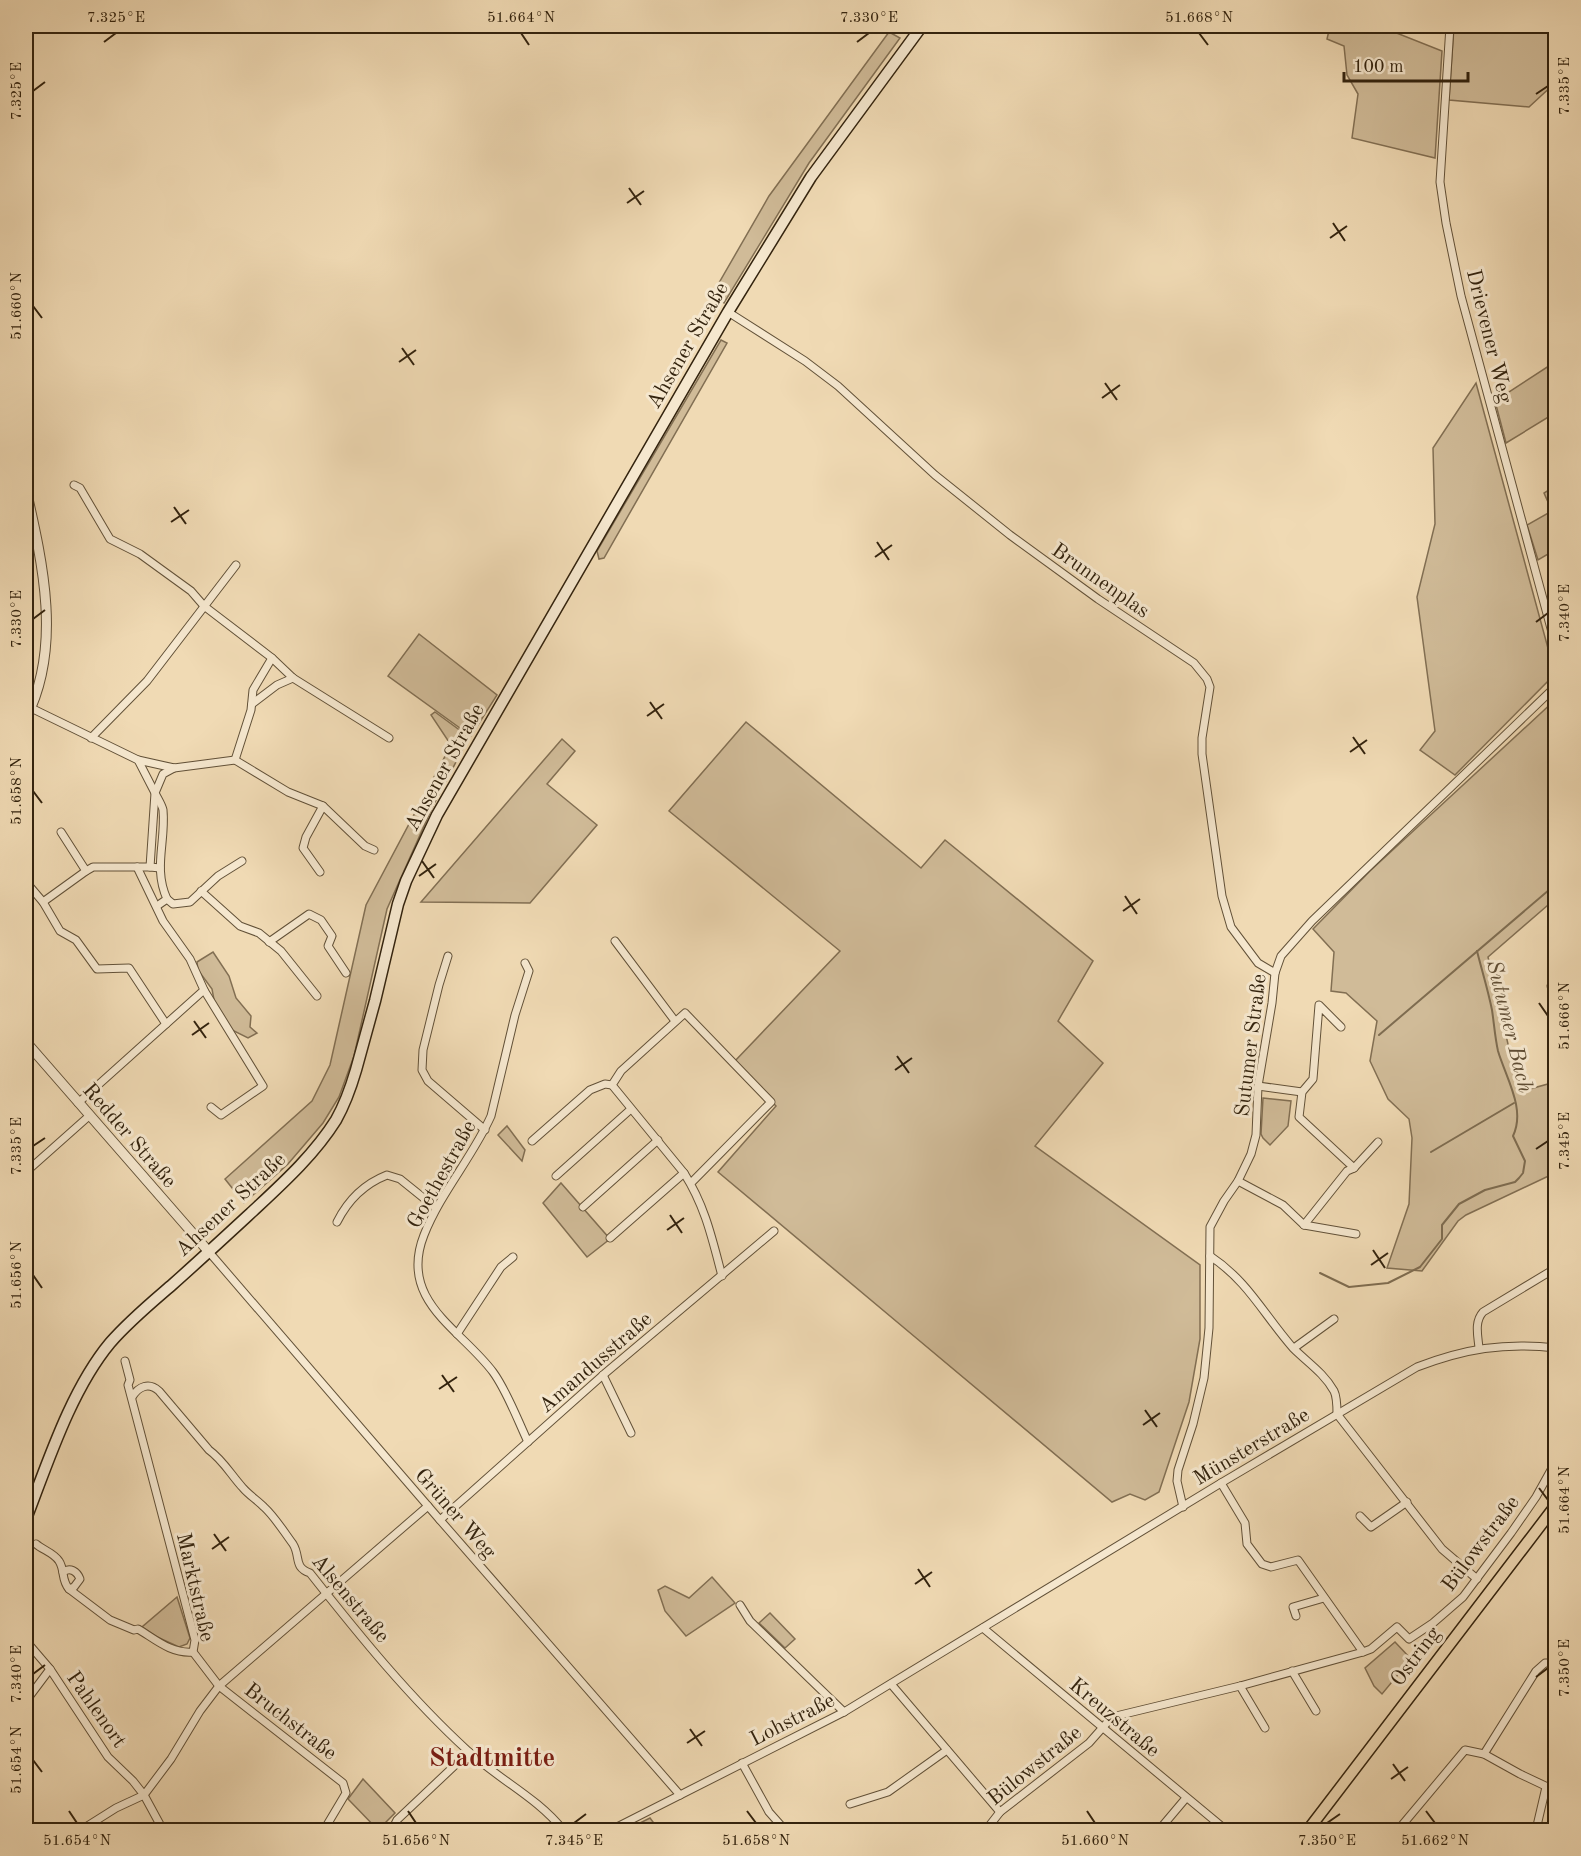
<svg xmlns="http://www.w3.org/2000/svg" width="1581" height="1856" font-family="'Old Standard TT',serif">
<rect width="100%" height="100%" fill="#f0dab4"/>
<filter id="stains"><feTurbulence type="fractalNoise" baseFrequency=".00333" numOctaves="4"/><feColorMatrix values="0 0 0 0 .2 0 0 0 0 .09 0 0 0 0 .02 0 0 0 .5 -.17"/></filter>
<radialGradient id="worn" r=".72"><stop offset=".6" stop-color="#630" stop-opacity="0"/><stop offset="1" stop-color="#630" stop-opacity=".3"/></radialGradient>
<!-- green -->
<g fill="#d0bb98" stroke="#826f53" stroke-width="1.5">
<path d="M1330,26h49l63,25 -7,107 -83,-20 6,-44 -11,-19 -3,-29 -17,-7z"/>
<path d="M1454,26h101v57l-26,24 -80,-7z"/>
<path d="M889,32l11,6 -91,125 -85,140 -12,-8 57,-99z"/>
<path d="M721,340l6,3 -123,215 -5,1 -2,-8z"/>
<path d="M1555,362v51l-49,30 -11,-42z"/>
<path d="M1476,383l79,291 -100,101 -35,-25 15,-19 -18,-134 18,-73 -2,-76z"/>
<path d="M1555,486v64l-17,10 -11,-35 25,-14 -8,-18z"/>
<path d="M419,634l78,61 -26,41 -83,-60z"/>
<path d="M1555,700v199l-67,58 31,135 36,-10v91l-89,42 -8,6 -36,50 -35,-3 22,-64 3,-66 -3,-19 -21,-20 -18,-38 7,-40 -31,-28 -15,-2 3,-39 -21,-23 57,-58z"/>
<path d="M435,712l34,25 -37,71 -45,101 -33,147 -15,41 -16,26 -35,41 -44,39 -19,-24 87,-78 18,-36 36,-160 85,-160 -20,-30z"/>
<path d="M746,722l175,146 24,-28 148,121 -35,60 45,42 -68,83 165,119v74l-11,63 -30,90 -14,8 -15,-6 -18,8c-132,-109 -262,-221 -394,-330l58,-66 -42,-44 106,-111 -171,-140z"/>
<path d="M562,739l13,12 -28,33 50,41 -67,78 -109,-1z"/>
<path d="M213,952l16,24 7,22 15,18 -1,11 7,6 -9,5 -16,-8 -17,-25 -3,-16 -14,-19 -1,-8z"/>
<path d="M1263,1098l28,3 -3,25 -18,19 -7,-7 -2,-4z"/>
<path d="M507,1126l18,24 -3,11 -24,-26z"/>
<path d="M561,1183l49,56 -23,18 -44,-54z"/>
<path d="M712,1577l23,26 -49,33 -21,-25 -7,-21 7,-4 24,12z"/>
<path d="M177,1597l13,41 -3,6 -8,3 -22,-10 -15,-10z"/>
<path d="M770,1613l25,26 -10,9 -26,-25z"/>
<path d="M1395,1642l16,17 -29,35 -8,-8 -9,-18z"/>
<path d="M363,1779l32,34 -17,17 -30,-31z"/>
<path d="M650,1818l9,12h-35h2z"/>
</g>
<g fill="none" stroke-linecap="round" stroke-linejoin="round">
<!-- stream -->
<g stroke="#7e6c50" stroke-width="2">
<path d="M1379,1035l177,-151"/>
<path d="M1431,1152l83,-49"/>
<path d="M1320,1273l29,14 39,-4 32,-16 22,-28v-14l17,-21 26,-14 30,-8 4,-4 4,-5 2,-12 -12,-25c13,-27 -7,-58 -15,-85 -3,-13 -4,-28 -6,-41 -4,-20 -10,-39 -15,-59"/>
</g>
<defs>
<g id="minor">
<path d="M1450,26l-10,156 6,41 15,73 95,351"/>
<path d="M728,312l77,49 33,25 97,89 75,60 88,64 96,64 13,16 3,8 -8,51v16l20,142 9,31 27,36 17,10"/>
<path d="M74,485l6,3 30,51 30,15 51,37 13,15 68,52 21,20 96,60"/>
<path d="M252,704l25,-19 16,-7"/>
<path d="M31,708l107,52 17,33 -5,74"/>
<path d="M91,738l56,-57 89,-116"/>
<path d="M138,760l36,8 61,-8 53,32 35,14 42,40 9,4"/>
<path d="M235,760l16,-50 2,-20 19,-32"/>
<path d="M61,832l25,39"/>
<path d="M320,872l-17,-24 3,-11 17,-31"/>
<path d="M26,882l17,20 17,29 16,9 21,29 32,-1 37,56"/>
<path d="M201,891l39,35 19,7 22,18 36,45"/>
<path d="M167,899l6,5 17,-2 28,-26 24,-15"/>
<path d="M43,902l43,-31 7,-4h57l10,1"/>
<path d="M157,906l10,-7c-14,-31 -1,-57 -4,-89 -1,-5 -5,-11 -8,-17l8,-19 11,-6"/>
<path d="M615,941l60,80"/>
<path d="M269,942l40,-28 12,6 11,16 -4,10 18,27"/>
<path d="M448,956l-9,29 -16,65 -1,20 6,11 57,49"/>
<path d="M525,963l4,8 -14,44 -24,101c-19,42 -50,76 -67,119 -26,66 37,94 69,137 14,19 25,49 35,70"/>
<path d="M1556,977l-5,9 5,17"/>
<path d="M204,990l59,96 -42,29 -10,-8"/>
<path d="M1258,1086l44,6"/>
<path d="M78,1103l126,-113 -14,-31 -27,-38 -26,-54"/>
<path d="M532,1141l58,-51 15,-6 7,1"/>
<path d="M1354,1168l24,-26"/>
<path d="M26,1172l63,-56"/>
<path d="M556,1176l75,-67"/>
<path d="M1238,1181l45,24 21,20 43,-54 7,-3 -55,-51 3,-25 11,-13 6,-74 22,22"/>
<path d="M691,1183l80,-81 -86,-89 -64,58 -9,14 72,88c21,33 28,65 38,103"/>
<path d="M583,1207l75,-67"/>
<path d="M337,1222c11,-22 27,-38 50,-47l13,4 36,29"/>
<path d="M1304,1225l52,9"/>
<path d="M610,1238l74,-65"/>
<path d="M209,1252l231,268 240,275"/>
<path d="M1210,1256c38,25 54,59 83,92 14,14 31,25 41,43 3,6 3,16 3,23l105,135 35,30"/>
<path d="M457,1334l44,-67 12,-10"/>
<path d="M1294,1348l40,-29"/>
<path d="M1479,1348c-1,-12 -5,-26 4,-36l73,-44"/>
<path d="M125,1361l5,19 -2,5 67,255 -2,12 26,34 124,97 3,10 -22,37"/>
<path d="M603,1375l28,58"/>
<path d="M132,1397c7,-11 17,-15 27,-6l50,59c14,10 22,25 34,38 6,7 14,12 21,19 11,10 20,25 29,37 8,13 0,23 17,29 49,62 100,125 158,178 30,28 70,47 95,79"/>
<path d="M1221,1483l24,40 2,21 15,20 9,3 27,-7 65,92"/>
<path d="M1183,1507l-6,-26 1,-11 15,-46 11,-46 5,-50 1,-101 14,-26 14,-20 13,-27 5,-19 2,-49 14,-83 3,-30 6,-17 31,-35 244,-235"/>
<path d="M1360,1516l11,11 36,-25"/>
<path d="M440,1520l163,-145 171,-144"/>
<path d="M36,1544c7,6 18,9 23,17 6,9 2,19 10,28l41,31 24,10 4,-1c17,10 33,25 55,23"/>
<path d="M63,1572c7,-5 14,-1 17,7l-6,8 -5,2"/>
<path d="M740,1605l10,16 94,91"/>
<path d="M1296,1616l-3,-9 31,-9"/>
<path d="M983,1628l243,202"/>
<path d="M26,1641l24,28 58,88 25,24 11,14 19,35"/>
<path d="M1292,1671l24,40"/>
<path d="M891,1684l109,128"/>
<path d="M1240,1686l25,42"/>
<path d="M26,1701l24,-32"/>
<path d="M1484,1754l52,-83 9,-8h11"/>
<path d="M742,1763l27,49 16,18"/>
<path d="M850,1804l38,-12 59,-42"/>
<path d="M81,1830l35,-22 28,-13 27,-36 29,-48 19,-25 209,-180"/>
<path d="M392,1830l5,-10 72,-68"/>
<path d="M611,1830l233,-118 377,-229 196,-116c47,-18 87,-25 139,-19"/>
<path d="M986,1830l14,-18 89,-69 23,-26 128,-31 123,-34 8,-3 26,-22 12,12 24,-16 30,-26 48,-64 25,-36 20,-36"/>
<path d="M1159,1830l27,-32"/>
<path d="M1398,1830l67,-80 19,4 36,20 36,17"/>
<path d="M1536,1830l10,-43"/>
</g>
<g id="tertiary">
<path d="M26,490c17,74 36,158 0,228"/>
<path d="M26,1042l183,210"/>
</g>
<path id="secondary" d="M26,1519c22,-57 45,-129 84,-176 19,-22 41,-40 63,-59 27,-24 54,-49 80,-73 30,-28 61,-56 83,-91 9,-16 15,-33 20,-50l19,-69 23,-97 8,-23 31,-66 291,-503 83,-135 111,-151"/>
<path id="primary" d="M1308,1830l248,-325"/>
</defs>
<!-- minor casing -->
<use href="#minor" stroke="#625138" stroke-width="9"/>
<!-- tertiary casing -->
<use href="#tertiary" stroke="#625138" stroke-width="11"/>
<!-- secondary casing -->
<use href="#secondary" stroke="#33230e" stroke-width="13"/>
<!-- primary casing -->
<use href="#primary" stroke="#33230e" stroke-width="13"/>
<!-- minor -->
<use href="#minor" stroke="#f5e7ce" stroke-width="7"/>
<!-- tertiary -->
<use href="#tertiary" stroke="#f5e7ce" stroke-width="9"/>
<!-- secondary -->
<use href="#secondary" stroke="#f5e7ce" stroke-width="10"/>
<!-- primary -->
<use href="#primary" stroke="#f0dab4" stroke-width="10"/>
</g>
<!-- ticks -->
<path fill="none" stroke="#33230e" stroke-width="2" d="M521,33l8,12M1199,33l9,12M104,42l12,-9M857,42l12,-9M33,91l12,-9M1536,94l12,-8M629,188l12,17M627,203l17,-12M1333,223l12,18M1330,238l17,-12M33,306l9,12M402,348l12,17M399,362l17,-12M1105,383l12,17M1102,398l18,-13M174,507l12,17M171,522l18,-12M877,542l12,18M875,557l17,-12M33,619l12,-9M1536,622l12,-9M650,702l12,17M647,716l17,-12M1353,737l12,17M1350,752l17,-12M33,791l9,12M422,861l12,17M419,876l17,-12M1125,896l12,18M1123,911l17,-12M1539,1003l9,13M194,1021l12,17M192,1035l17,-12M897,1056l12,17M895,1070l17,-12M33,1146l12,-8M1536,1149l12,-8M670,1215l12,18M667,1230l17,-12M1373,1250l12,18M1371,1265l17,-12M33,1275l9,13M442,1375l12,17M439,1389l18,-12M1145,1410l12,17M1143,1425l17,-12M1539,1488l9,12M214,1534l12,17M212,1549l17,-12M918,1569l12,18M915,1584l17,-12M33,1674l12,-9M1536,1677l12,-9M690,1729l12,17M687,1743l18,-12M33,1760l9,12M1393,1764l12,17M1391,1779l17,-12M69,1811l8,12M408,1811l8,12M747,1811l9,12M1087,1811l8,12M1426,1811l9,12M574,1823l12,-9M1327,1823l13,-9"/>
<g text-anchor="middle" stroke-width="6" stroke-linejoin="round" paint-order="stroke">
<!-- street labels -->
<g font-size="21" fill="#33230e" stroke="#f5e7ce">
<text transform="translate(1490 336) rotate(76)" y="7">Drievener Weg</text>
<text transform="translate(687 345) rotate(-60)" y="7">Ahsener Straße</text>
<text transform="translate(1101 580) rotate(35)" y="7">Brunnenplas</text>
<text transform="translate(444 767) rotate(-61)" y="7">Ahsener Straße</text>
<text transform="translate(1250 1045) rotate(-83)" y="7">Sutumer Straße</text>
<text transform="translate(130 1135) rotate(49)" y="7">Redder Straße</text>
<text transform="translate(441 1174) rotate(-61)" y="7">Goethestraße</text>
<text transform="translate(230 1204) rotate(-43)" y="7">Ahsener Straße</text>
<text transform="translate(595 1362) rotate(-41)" y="7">Amandusstraße</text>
<text transform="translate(1251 1446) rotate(-31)" y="7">Münsterstraße</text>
<text transform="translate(456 1513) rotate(49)" y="7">Grüner Weg</text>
<text transform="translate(1480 1543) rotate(-53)" y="7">Bülowstraße</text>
<text transform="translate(196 1587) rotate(77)" y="7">Marktstraße</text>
<text transform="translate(351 1598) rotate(50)" y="7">Alsenstraße</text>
<text transform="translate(1415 1656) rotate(-53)" y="7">Ostring</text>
<text transform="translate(97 1709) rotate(55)" y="7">Pahlenort</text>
<text transform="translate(1115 1717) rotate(40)" y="7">Kreuzstraße</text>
<text transform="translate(792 1719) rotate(-27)" y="7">Lohstraße</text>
<text transform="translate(291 1721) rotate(38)" y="7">Bruchstraße</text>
<text transform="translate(1034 1765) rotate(-39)" y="7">Bülowstraße</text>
</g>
<!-- water labels -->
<g font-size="22" font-style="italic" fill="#5f4d34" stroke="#f5e7ce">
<text transform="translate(1511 1026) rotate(76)" y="8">Sutumer Bach</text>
</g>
<!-- district labels -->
<g font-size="27" font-weight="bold" fill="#7a1f14" stroke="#f5e7ce">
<text x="492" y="1766">Stadtmitte</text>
</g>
</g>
<!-- margin -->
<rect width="1581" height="1856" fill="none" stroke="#f0dab4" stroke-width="66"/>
<!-- scale -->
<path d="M1344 72v9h124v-9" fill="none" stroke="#33230e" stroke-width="3"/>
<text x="1353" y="72" font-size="18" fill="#33230e" stroke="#f5e7ce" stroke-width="4.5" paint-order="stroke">100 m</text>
<rect x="33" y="33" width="1515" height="1790" fill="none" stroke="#33230e" stroke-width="2"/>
<g font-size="15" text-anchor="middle" fill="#33230e">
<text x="116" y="22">7.325°E</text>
<text x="521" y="22">51.664°N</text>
<text x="869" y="22">7.330°E</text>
<text x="1199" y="22">51.668°N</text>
<text transform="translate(1564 86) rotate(-90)" y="5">7.335°E</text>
<text transform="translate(16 91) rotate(-90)" y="5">7.325°E</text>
<text transform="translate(16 306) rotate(-90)" y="5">51.660°N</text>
<text transform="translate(1564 613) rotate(-90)" y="5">7.340°E</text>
<text transform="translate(16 619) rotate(-90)" y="5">7.330°E</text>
<text transform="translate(16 791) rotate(-90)" y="5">51.658°N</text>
<text transform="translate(1564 1016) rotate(-90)" y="5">51.666°N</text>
<text transform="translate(1564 1141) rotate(-90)" y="5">7.345°E</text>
<text transform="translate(16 1146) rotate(-90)" y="5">7.335°E</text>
<text transform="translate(16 1275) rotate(-90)" y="5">51.656°N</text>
<text transform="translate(1564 1500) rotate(-90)" y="5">51.664°N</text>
<text transform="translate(1564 1668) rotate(-90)" y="5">7.350°E</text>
<text transform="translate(16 1674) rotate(-90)" y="5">7.340°E</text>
<text transform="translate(16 1760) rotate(-90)" y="5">51.654°N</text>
<text x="77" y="1845">51.654°N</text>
<text x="416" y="1845">51.656°N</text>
<text x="574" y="1845">7.345°E</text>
<text x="756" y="1845">51.658°N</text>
<text x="1095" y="1845">51.660°N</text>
<text x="1327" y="1845">7.350°E</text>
<text x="1435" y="1845">51.662°N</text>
</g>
<rect width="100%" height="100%" filter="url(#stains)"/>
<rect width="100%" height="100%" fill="url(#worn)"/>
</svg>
